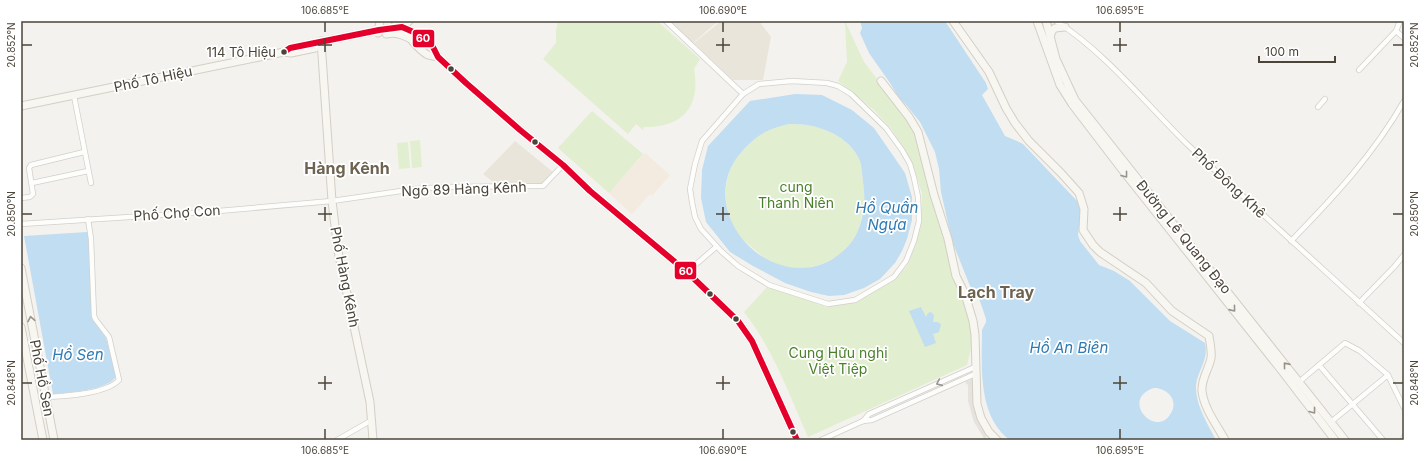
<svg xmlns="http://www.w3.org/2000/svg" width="1425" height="461" font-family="Inter,sans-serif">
<rect width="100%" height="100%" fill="#f4f2ee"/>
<!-- commercial -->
<path fill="#f3ebdf" d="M645,153l25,22 -18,21 -2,-2 -18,20 -23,-21z"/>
<!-- education -->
<g fill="#eae5da">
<path d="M670,21h48l-26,23z"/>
<path d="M721,21h38l12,16 -8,43h-30l-39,-37z"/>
<path d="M515,141l38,31 -11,14h-44l-15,-12z"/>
</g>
<!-- green -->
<g fill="#e1eecf">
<path d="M558,21h99l43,38 -6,10c7,38 -12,59 -50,58l-1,3 -7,-6 -8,10 -85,-75 13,-16v-12z"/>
<path d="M845,21l19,41 54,70 14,64 23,80 9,18 8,30 1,17 -6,24 -159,72c-19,-43 -35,-88 -64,-125l25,-27 57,22 30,-6 39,-22 12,-13 8,-20 6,-21 1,-31 -8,-26 -10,-20 -14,-21 -16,-17 -36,-29 9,-19z"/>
<path d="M592,111l51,43 -34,39 -51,-45z"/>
<path d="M789,124c6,0 12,0 18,1 20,3 45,15 53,36 1,4 2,10 2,15 2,10 3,19 2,29 -2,8 -3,17 -5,24 -12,30 -47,45 -78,37 -10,-3 -19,-10 -27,-17 -7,-6 -15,-12 -19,-20 -13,-24 -13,-52 4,-74 15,-18 27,-26 50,-31z"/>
<path d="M420,140l2,27 -10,1 -2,-27z"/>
<path d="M408,142l2,26 -11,1 -2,-26z"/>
</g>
<!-- parking -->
<path fill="#e6e3df" d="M972,379l3,32 4,9 8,14 -2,6 -11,-18 -3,-10 -3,-11v-16l-3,-3z"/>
<!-- water -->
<g fill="#c0ddf1" fill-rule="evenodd">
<path d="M860,21h85l41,62 2,6 -6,6 23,41 12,5 6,3 56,59 2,8 -3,24 2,6 19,24 15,6 16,10 40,40 35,22c4,17 -7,26 -9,42 -1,19 11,38 20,55h-206c-33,-24 -28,-75 -28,-110l4,-8v-3c-4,-12 -7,-25 -16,-33l-18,-45 -11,-49 -2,-23 -4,-17 -15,-30 -13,-16 -8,-8 -9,-15 -21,-30 -9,-20 2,-5zM1154,388c13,0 25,12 17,25 -15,27 -52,-14 -17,-25z"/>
<path d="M795,94l27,1 30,15 22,18 31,45 7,24v23l-5,19 -5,12 -7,12 -15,16 -16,9 -20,7 -15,1 -18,-4 -26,-9 -32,-17 -23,-14 -24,-30 -5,-24 1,-28 6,-24 42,-45zM789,124c6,0 12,0 18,1 20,3 45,15 53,36 2,6 2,14 3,21 3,17 1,37 -7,53 -6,11 -14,18 -25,25 -62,34 -137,-48 -92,-105 15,-18 27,-26 50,-31z"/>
<path d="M87,232l2,1 3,86 14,19 10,39c-11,14 -46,15 -63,17l-29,-158z"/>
<path d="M921,307l5,10 2,-4 3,-1 3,3 -1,7h4l4,2 -2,8 -6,2 3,9 -11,4 -16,-36z"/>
</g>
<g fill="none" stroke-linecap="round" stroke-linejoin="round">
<defs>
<g id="street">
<path d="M666,21l77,73"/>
<path d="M1056,21c51,33 89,82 132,124 71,67 144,132 216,198"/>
<path d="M1396,31l8,7"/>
<path d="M1359,70l37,-39 4,-10"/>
<path d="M792,81l35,2 11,3 13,8 35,34 16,22 8,14 4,14 4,19 1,24 -5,20 -8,20 -12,16 -39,23 -27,4 -59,-19 -31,-19 -16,-14 -21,-23 -6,-12 -3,-15 -2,-13 5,-25 7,-23 41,-47 16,-10z"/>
<path d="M74,96l17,87"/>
<path d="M1318,107l7,-8"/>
<path d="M32,183l56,-12"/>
<path d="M21,198l9,-1 3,-3 -4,-26 2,-3 53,-13"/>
<path d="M21,224l186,-12 125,-11 83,-12 30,-2 98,-1 20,-21"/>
<path d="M1291,241c42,-43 83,-87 113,-140"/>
<path d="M687,272l29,-25"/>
<path d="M1359,303l35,-36 10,-12"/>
<path d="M1319,365l64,75"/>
<path d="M1299,382l46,-39 15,8 28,24 16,33"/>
<path d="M47,397c18,-1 59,-3 72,-17l-10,-43 -13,-17 -2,-4 -3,-77 -3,-20"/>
<path d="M863,421l6,-7 106,-47"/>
<path d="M1331,422l57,-47"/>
<path d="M337,440l35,-20"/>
<path d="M821,440l42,-19 9,-1 103,-46"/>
<path d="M1403,440l1,-3"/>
</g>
<g id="secondary">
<path d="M395,21c10,9 21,28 33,34 3,1 7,1 10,2"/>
<path d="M953,21l36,51 17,36 9,15 14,18 32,32 18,20 5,16 -1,21 10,15 7,7 46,31 26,28 37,25c1,7 3,15 2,22 -2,11 -10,21 -9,33 2,18 15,34 23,49"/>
<path d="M1037,21l23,64 12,19 52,68 158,199 53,69"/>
<path d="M1046,21l10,38 19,41 270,340"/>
<path d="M402,27l7,-6"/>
<path d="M378,33l2,-12"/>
<path d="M386,34c9,-2 15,0 23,4"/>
<path d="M1050,37l2,-6 3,-3 10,-1"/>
<path d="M321,41l11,160 6,50 32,151 3,38"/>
<path d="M284,52l6,-4 89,-18 23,-3 16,7 15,13 5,10 28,26 54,47 43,35 27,26 97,81 51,49 14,20 45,99"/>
<path d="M881,81l28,36 9,15 16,63 14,44 8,37 9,18 8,27 2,14 2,69 4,14 8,14 8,8"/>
<path d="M21,106l263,-54 7,1 24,-5"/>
<path d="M21,268l33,172"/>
<path d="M21,327l22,113"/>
</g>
</defs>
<!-- street casing -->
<use href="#street" stroke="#d2d0cb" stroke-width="6"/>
<!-- secondary casing -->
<use href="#secondary" stroke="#d3cfc5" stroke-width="9"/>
<!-- street -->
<use href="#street" stroke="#fdfdfc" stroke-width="4.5"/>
<!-- secondary -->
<use href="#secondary" stroke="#f7f6f1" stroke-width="7"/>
<defs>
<path id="bus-1" d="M284,52l6,-4 89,-18 23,-3 16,7 15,13 5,10 28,26 54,47 43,35 27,26 97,81 51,49 14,20 45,99"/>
</defs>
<!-- bus-1 casing -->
<use href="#bus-1" stroke="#fff" stroke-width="9"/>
<!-- bus-1 -->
<use href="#bus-1" stroke="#e4002b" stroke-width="6"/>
</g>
<!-- one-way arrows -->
<defs><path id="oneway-chevron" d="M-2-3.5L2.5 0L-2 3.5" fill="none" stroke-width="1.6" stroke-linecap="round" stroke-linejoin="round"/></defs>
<g stroke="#98948c">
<use href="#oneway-chevron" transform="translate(1125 175) rotate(52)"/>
<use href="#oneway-chevron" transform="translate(1233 309) rotate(51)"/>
<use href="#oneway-chevron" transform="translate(31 319) rotate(-101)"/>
<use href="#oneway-chevron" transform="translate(1286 365) rotate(-129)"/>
<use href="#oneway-chevron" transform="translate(1313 411) rotate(52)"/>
</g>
<use stroke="#9b9791" href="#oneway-chevron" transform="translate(939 383) rotate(156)"/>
<!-- ticks -->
<path fill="none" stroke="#4b4439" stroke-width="1.5" d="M325,22v10M723,22v10M1120,22v10M325,38v14M723,38v14M1120,38v14M22,45h10M318,45h14M716,45h14M1113,45h14M1393,45h10M325,207v14M723,207v14M1120,207v14M22,214h10M318,214h14M716,214h14M1113,214h14M1393,214h10M325,376v14M723,376v14M1120,376v14M22,383h10M318,383h14M716,383h14M1113,383h14M1393,383h10M325,429v10M723,429v10M1120,429v10"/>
<!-- markers -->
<g fill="#4b4439" stroke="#fff" stroke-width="1.5">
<circle cx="284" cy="52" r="3.5"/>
<circle cx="451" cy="69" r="3.5"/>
<circle cx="535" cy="142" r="3.5"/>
<circle cx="710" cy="294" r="3.5"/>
<circle cx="736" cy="319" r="3.5"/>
<circle cx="793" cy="432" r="3.5"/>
</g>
<g text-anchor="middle" stroke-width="3.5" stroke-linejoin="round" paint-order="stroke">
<!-- bus labels -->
<g font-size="13" fill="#4b4439" stroke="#fff" text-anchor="end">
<text x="276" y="57">114 Tô Hiệu</text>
</g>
<!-- street labels -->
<g font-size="14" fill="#4b4439" stroke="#fff">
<text transform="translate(153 79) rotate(-12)" y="5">Phố Tô Hiệu</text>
<text transform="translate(1229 183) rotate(43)" y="5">Phố Đông Khê</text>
<text transform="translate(464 189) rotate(-2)" y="5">Ngõ 89 Hàng Kênh</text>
<text transform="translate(177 213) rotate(-4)" y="5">Phố Chợ Con</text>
<text transform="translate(1184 237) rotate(51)" y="5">Đường Lê Quang Đạo</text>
<text transform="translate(345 277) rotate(79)" y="5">Phố Hàng Kênh</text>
<text transform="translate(42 378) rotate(79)" y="5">Phố Hồ Sen</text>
</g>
<!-- park labels -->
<g font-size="14" fill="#4a7f2a" stroke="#fff">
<text x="796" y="192">cung<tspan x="796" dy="16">Thanh Niên</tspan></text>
<text x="838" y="358">Cung Hữu nghị<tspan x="838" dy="16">Việt Tiệp</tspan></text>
</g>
<!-- water labels -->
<g font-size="15" font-style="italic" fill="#2e7ab2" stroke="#fff">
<text x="887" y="213">Hồ Quần<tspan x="887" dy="17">Ngựa</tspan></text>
<text x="1069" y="353">Hồ An Biên</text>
<text x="78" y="360">Hồ Sen</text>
</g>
<!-- quarter labels -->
<g font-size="16" font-weight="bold" fill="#6e6250" stroke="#fff">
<text x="347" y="174">Hàng Kênh</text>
<text x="996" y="298">Lạch Tray</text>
</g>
</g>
<g stroke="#fff" stroke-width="1.5">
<rect x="412" y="29" width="23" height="19" rx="4" fill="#e4002b"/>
<rect x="674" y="261" width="23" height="19" rx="4" fill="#e4002b"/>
</g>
<g font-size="11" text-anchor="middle" font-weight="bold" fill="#fff">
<text x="423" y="42">60</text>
<text x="686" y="275">60</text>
</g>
<!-- border -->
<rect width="1425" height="461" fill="none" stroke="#ffffff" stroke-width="44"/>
<!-- scale -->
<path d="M1259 56v6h76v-6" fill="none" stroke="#4b4439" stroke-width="2"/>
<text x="1265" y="56" font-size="12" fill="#4b4439" stroke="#ffffff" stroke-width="3" paint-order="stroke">100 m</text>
<rect x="22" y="22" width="1381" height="417" fill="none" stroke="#4b4439" stroke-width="1.5"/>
<g font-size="10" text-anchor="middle" fill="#4b4439">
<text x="325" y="14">106.685°E</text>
<text x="723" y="14">106.690°E</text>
<text x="1120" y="14">106.695°E</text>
<text transform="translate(11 45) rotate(-90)" y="4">20.852°N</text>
<text transform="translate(1414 45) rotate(-90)" y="4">20.852°N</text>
<text transform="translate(11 214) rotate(-90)" y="4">20.850°N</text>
<text transform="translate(1414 214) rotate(-90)" y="4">20.850°N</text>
<text transform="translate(11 383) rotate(-90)" y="4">20.848°N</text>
<text transform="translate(1414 383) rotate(-90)" y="4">20.848°N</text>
<text x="325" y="454">106.685°E</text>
<text x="723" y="454">106.690°E</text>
<text x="1120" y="454">106.695°E</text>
</g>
</svg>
